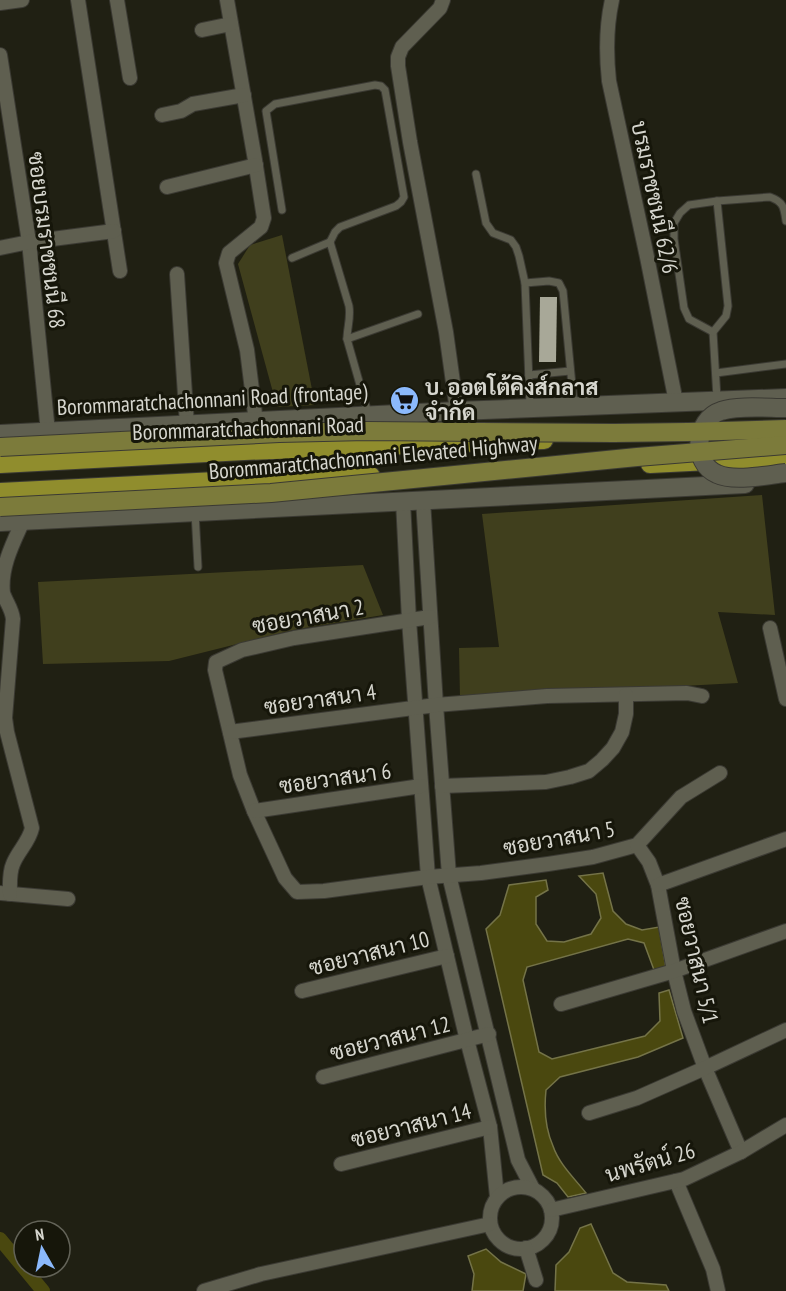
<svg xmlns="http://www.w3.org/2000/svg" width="786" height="1291" font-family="'PT Sans Narrow',Sarabun,sans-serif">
<rect width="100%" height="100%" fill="#202013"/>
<!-- green -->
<g fill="#403f1d">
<path d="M282,235l33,170 -38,2 -39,-143 12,-19z"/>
<path d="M762,495l13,120 -57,-3 20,71 -278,15 -1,-50 40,-1 -17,-133z"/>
<path d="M363,565l20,50 -90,15 -124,31 -126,3 -5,-82z"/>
</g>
<!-- water -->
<g fill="#4a480f" stroke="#747348" stroke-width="1.5">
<path d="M603,873l10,38 13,13 16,6 17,-3 7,41 -12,2 -10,-27 -16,-4 -101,28 -4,13 16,72 13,7 93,-23 15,-15 -1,-28 10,-3 14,48 -45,19 -78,20 -14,13c-2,19 -1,38 7,56 6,18 22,33 33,47l-18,4 -11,-14 -14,-8 -57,-246 14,-14 9,-30 37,-5 2,10 -12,7v27l11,17 17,1 27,-8 10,-16 -5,-24 -17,-18z"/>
<path d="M591,1224l22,49 14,9 39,3 3,6h-114l1,-26 13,-13 11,-24z"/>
<path d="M486,1249l15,13 25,12 -3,17h-51l2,-17 -6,-18z"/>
</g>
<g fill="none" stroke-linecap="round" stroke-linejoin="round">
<!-- canal -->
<path stroke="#4a480f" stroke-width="14" d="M0,1239l43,52"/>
</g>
<!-- building -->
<path fill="#a8a898" d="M540,297h17l-1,65h-17z"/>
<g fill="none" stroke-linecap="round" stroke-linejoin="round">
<defs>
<g id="lane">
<path d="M476,174l10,49 7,10 18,7 5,7 3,9 6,27 5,123"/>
<path d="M717,201l11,105 -2,10 -13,16 4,66"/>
<path d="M282,210l-16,-99 9,-7 100,-19 6,1 4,4 19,107 -3,5 -5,4 -56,21 -5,5 -5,10 19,64c2,12 -2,22 -2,33l21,74"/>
<path d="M292,258l38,-16"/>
<path d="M525,283l24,-2 10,2 4,8 11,115"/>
<path d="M713,332l-24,-13 -5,-11 -10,-69v-16l6,-10 9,-8 28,-4 53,-4c14,5 14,11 16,24"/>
<path d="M347,339l71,-25"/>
<path d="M716,373l70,-9"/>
<path d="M529,375l41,-4"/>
<path d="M195,512l3,55"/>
</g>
<g id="street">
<path d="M78,0l42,271"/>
<path d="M117,0l13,78"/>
<path d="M227,0l28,160 9,58 -3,9 -32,26 -3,10 21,87 9,72"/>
<path d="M443,0l-3,8 -38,39 -4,10v9l12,76 36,190 11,79"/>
<path d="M612,0c-6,27 -6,53 -3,81l38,176 29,145"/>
<path d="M0,3l22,-3"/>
<path d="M202,30l29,-6"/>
<path d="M0,55l29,187 19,190"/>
<path d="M162,115l19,-4 12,-7 51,-9"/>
<path d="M167,187l89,-22"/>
<path d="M0,248l29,-6 85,-11"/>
<path d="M177,274l10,151"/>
<path d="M423,500l13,205 13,170 69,285 15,29"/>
<path d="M403,501l6,119 19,257 38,159 24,91 7,70"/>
<path d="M430,617l-136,21 -52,12 -26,12 -1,8 25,105 14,36 31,67 12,14 27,-1 104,-14 53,-4 67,-9 45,-7 44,-12 44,-48 39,-24"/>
<path d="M770,628l16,71"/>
<path d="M230,732l206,-27 111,-9 140,-3 15,3"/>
<path d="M442,786l104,-4 24,-5 19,-6 13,-11 11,-12 9,-16 4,-18v-19"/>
<path d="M254,811l167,-25"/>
<path d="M637,845l12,17 9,23 16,86 10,40 21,57 36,84"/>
<path d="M658,885l128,-46"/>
<path d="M0,893l68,6"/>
<path d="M10,894c0,-10 -1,-21 3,-30 5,-13 16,-22 19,-36l-25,-96 -2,-14 8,-99c-1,-10 -7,-17 -10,-26 -3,-25 10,-50 20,-72"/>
<path d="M302,991l145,-35"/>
<path d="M561,1004l113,-33 112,-40"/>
<path d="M323,1077l166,-43"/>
<path d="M589,1113l48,-15 68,-30 81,-38"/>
<path d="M341,1164l149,-37"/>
<path d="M676,1181l37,88 5,22"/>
<circle cx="521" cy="1218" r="31"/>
<path d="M551,1210l133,-31 57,-27 45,-27"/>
<path d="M526,1248l10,32"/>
<path d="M204,1291l57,-17 229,-50"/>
</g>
<g id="secondary">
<path d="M0,434l457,-23 329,-13"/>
<path d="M0,522l745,-38"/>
</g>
<g id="highway">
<path d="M0,464l244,-13 300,-11"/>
<path d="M650,464l136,-7"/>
<path d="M0,492l236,-12 135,-4"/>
</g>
</defs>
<!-- lane casing -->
<use href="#lane" stroke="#3b3a33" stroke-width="9"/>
<!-- street casing -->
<use href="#street" stroke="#3b3a33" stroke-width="16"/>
<!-- secondary casing -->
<use href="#secondary" stroke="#3b3a33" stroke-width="20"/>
<!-- highway casing -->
<use href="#highway" stroke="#3b3a33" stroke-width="20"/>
<!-- lane -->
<use href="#lane" stroke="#5f5f50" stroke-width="7"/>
<!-- street -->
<use href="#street" stroke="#5f5f50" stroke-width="14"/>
<!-- secondary -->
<use href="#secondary" stroke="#5f5f50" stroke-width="18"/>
<!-- highway -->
<use href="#highway" stroke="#908d2d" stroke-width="18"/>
<defs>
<path id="secondary-bridge" d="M786,408c-18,0 -48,-3 -65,3 -26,8 -30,52 -4,63 17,8 50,1 69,-1"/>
<g id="primary-bridge">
<path d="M0,447l279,-14 88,-2 247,2 74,-1 98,-3"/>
<path d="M0,507l271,-14 366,-36 149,-12"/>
</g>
</defs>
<!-- secondary-bridge casing -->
<use href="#secondary-bridge" stroke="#3b3a33" stroke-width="20" stroke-linecap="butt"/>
<!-- primary-bridge casing -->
<use href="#primary-bridge" stroke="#3b3a33" stroke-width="20" stroke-linecap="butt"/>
<!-- secondary-bridge -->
<use href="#secondary-bridge" stroke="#5f5f50" stroke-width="18"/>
<!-- primary-bridge -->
<use href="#primary-bridge" stroke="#7c7b3b" stroke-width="18"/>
</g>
<!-- icons -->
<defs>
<symbol id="supermarket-disc" viewBox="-11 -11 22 22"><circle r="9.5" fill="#8bb9fc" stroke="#16160a"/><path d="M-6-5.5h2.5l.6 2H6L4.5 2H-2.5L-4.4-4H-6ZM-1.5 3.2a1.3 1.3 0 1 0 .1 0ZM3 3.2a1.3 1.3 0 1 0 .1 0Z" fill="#111"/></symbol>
</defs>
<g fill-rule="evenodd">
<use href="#supermarket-disc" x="388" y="384" width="33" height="33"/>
</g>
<g text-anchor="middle" stroke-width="6" stroke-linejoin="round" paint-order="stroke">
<!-- street labels -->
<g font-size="22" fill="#d6d6ce" stroke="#16160a">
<text transform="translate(655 197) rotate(78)" y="8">บรมราชชนนี 62/6</text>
<text transform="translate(47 240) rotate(83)" y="8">ซอยบรมราชชนนี 68</text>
<text transform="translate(212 399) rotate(-3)" y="8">Borommaratchachonnani Road (frontage)</text>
<text transform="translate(248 428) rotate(-2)" y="8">Borommaratchachonnani Road</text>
<text transform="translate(373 457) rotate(-5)" y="8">Borommaratchachonnani Elevated Highway</text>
<text transform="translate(308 616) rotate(-10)" y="8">ซอยวาสนา 2</text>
<text transform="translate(320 699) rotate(-8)" y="8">ซอยวาสนา 4</text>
<text transform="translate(335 778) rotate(-8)" y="8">ซอยวาสนา 6</text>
<text transform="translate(559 838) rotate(-10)" y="8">ซอยวาสนา 5</text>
<text transform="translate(369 953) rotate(-14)" y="8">ซอยวาสนา 10</text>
<text transform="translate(697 960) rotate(77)" y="8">ซอยวาสนา 5/1</text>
<text transform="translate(390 1038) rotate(-14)" y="8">ซอยวาสนา 12</text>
<text transform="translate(411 1125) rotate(-14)" y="8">ซอยวาสนา 14</text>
<text transform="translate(650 1162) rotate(-16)" y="8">นพรัตน์ 26</text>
</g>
<!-- poi labels -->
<g font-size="22" font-weight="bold" fill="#d6d6ce" stroke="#16160a" text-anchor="start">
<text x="425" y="395">บ. ออตโต้คิงส์กลาส<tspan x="425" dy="25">จำกัด</tspan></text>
</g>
</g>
<!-- north arrow -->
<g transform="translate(42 1249) rotate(351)"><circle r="28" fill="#16160a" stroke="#636358" stroke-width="1.5"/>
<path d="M0-4.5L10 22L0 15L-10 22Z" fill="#8bb9fc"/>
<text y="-9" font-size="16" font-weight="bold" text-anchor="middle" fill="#d6d6ce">N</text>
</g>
</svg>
